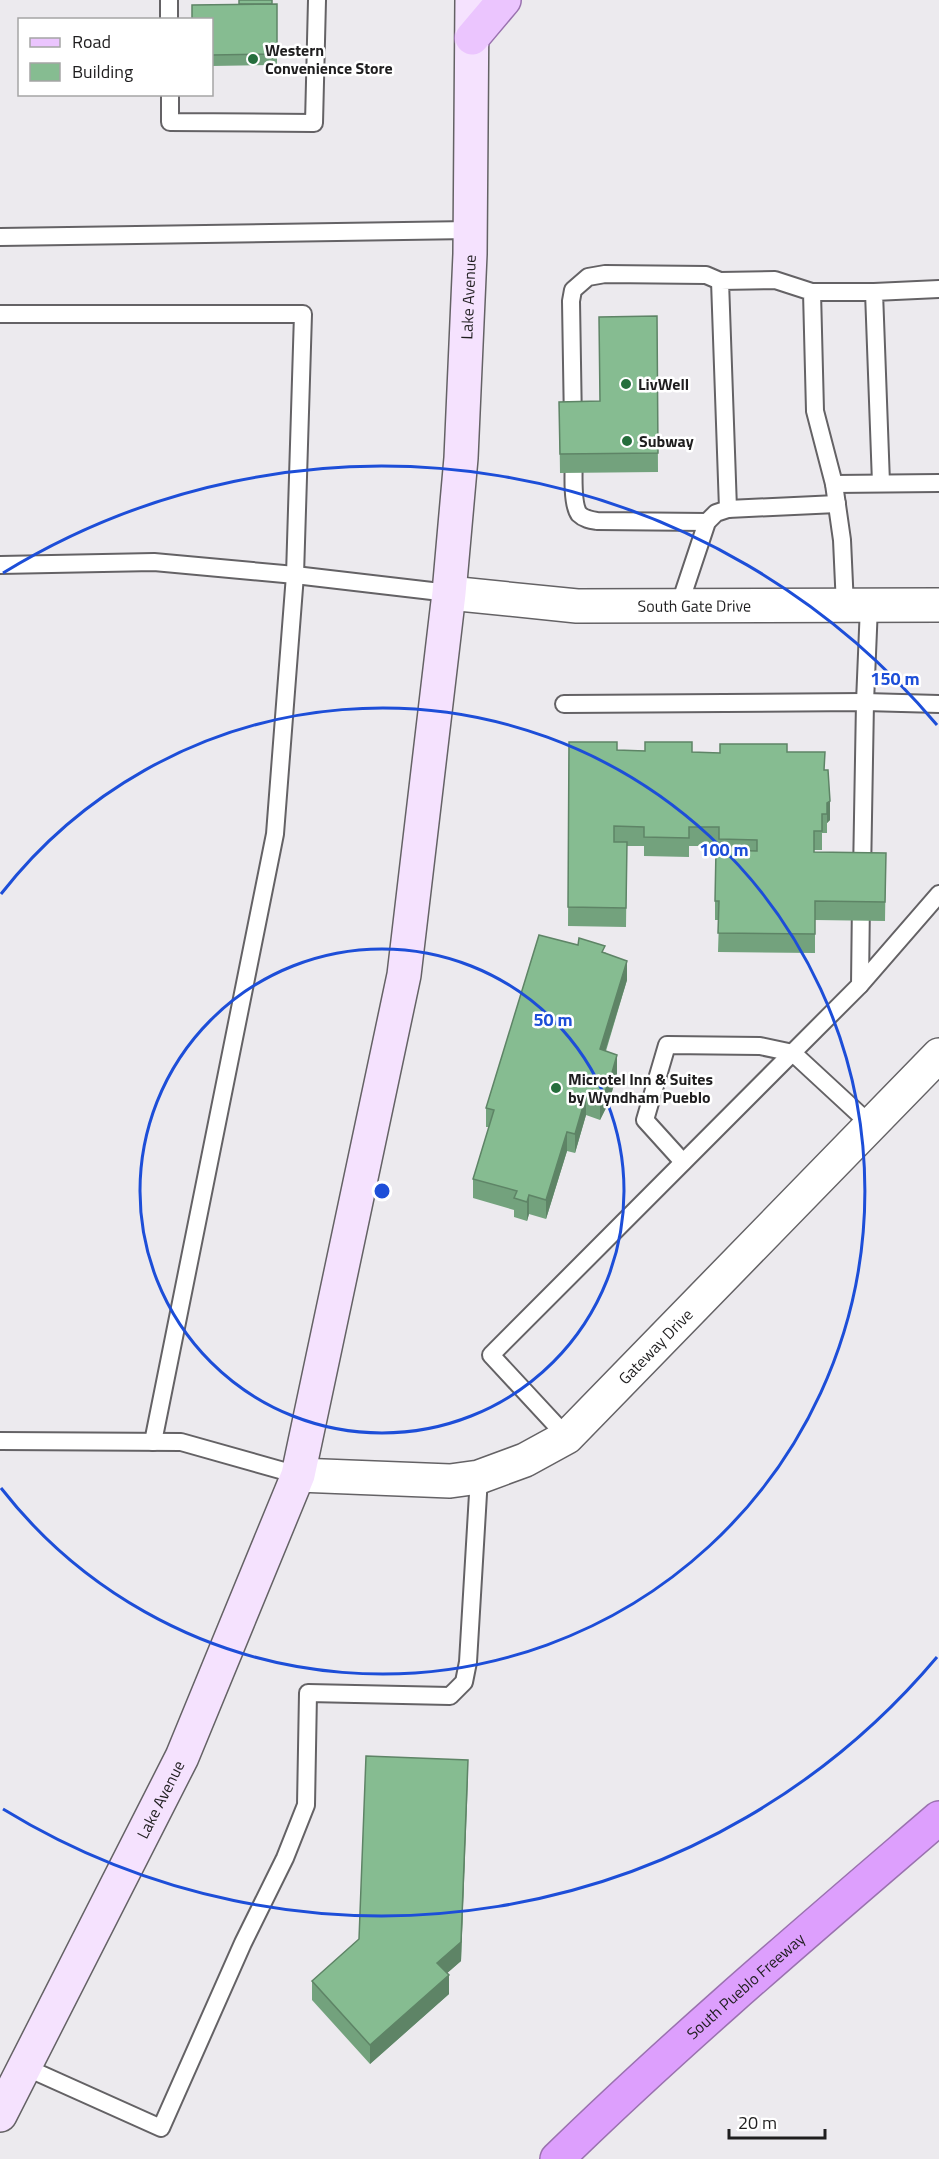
<svg xmlns="http://www.w3.org/2000/svg" width="939" height="2159" font-family="'Titillium Web',sans-serif">
<rect width="100%" height="100%" fill="#eceaee"/>
<g fill="none" stroke-linecap="round" stroke-linejoin="round">
<defs>
<g id="lane">
<path d="M169,0v20"/>
<path d="M170,94v28l144,1 3,-123"/>
<path d="M0,237l470,-7"/>
<path d="M812,292h62"/>
<path d="M0,314h303l-8,261 -20,259 -122,608"/>
<path d="M573,425l-2,-124 2,-11 15,-13 17,-3 101,1 14,6"/>
<path d="M574,451c0,14 -3,52 5,63 5,5 12,6 18,7l110,1"/>
<path d="M881,483l-7,-191 65,-3"/>
<path d="M834,484l105,-1"/>
<path d="M728,509l109,-5"/>
<path d="M0,565l154,-3 141,13 154,18"/>
<path d="M679,606l28,-84 9,-9 12,-4 -8,-228 55,-1 37,12 3,119 19,73 8,56 3,66"/>
<path d="M564,704l301,-2 74,2"/>
<path d="M862,875l3,-173 4,-96"/>
<path d="M860,985l79,-91"/>
<path d="M683,1162l-38,-42 22,-75 93,1 33,7 79,73"/>
<path d="M567,1437l-76,-82 369,-370 1,-85"/>
<path d="M0,1441l181,1 117,33"/>
<path d="M25,2067l136,61 82,-185 42,-85 21,-53 2,-112 142,3 14,-14 4,-20 11,-185"/>
</g>
<g id="street">
<path id="s1" d="M449,593l128,13 362,-1"/>
<path id="s2" d="M298,1475l152,6 29,-4 46,-17 42,-23 372,-382"/>
</g>
<g id="secondary">
<path id="s3" d="M0,2115l182,-358 116,-282 106,-500 45,-382 12,-135 9,-204 2,-254"/>
</g>
<path id="primary" d="M472,38l32,-38"/>
<g id="highway">
<path id="s4" d="M557,2159c122,-119 253,-230 382,-341"/>
</g>
</defs>
<!-- lane casing -->
<use href="#lane" stroke="#646265" stroke-width="20"/>
<!-- street casing -->
<use href="#street" stroke="#646265" stroke-width="36"/>
<!-- secondary casing -->
<use href="#secondary" stroke="#646265" stroke-width="36"/>
<!-- primary casing -->
<use href="#primary" stroke="#9a72af" stroke-width="36"/>
<!-- highway casing -->
<use href="#highway" stroke="#9a72af" stroke-width="36"/>
<!-- lane -->
<use href="#lane" stroke="#fff" stroke-width="16"/>
<!-- street -->
<use href="#street" stroke="#fff" stroke-width="33"/>
<!-- secondary -->
<use href="#secondary" stroke="#f5e2fe" stroke-width="33"/>
<!-- primary -->
<use href="#primary" stroke="#ebc5fe" stroke-width="33"/>
<!-- highway -->
<use href="#highway" stroke="#dd9ffd" stroke-width="33"/>
</g>
<!-- wall -->
<g fill="#73a27d">
<path d="M272,4h5v61l-65,1v-46z"/>
<path d="M657,316l1,156 -98,1 -1,-71 41,-1z"/>
<path d="M569,742l48,8 103,3 67,-1 38,18 5,50 -3,3v10h-5v17h-8v2l72,1 -1,68 -70,-1v33l-97,-1 1,-32h-4v-19l4,-55h-30v11l-45,-1v-10h-17l-1,81 -58,-1z"/>
<path d="M605,952l22,28 -21,71 11,23 -8,28 -9,18 -14,-5 -11,38 -8,-2 -21,68 -17,-5 -2,7 -13,-4v-7l-41,-12v-19l16,-52h-3v-19z"/>
<path d="M468,1779l-7,182 -14,12 2,21 -79,70 -58,-64v-19l47,-42z"/>
</g>
<!-- shaded-wall -->
<g fill="#5e8466">
<path d="M830,801v19l-3,3v-20z"/>
<path d="M627,961v19l-27,88v-19z"/>
<path d="M617,1055v19l-8,28 -9,18v-19z"/>
<path d="M586,1096v19l-11,38v-19z"/>
<path d="M567,1132v19l-21,68v-19z"/>
<path d="M529,1195v19l-2,7v-19z"/>
<path d="M468,1760l-7,201 -24,21v-19z"/>
<path d="M449,1975v19l-79,70v-19z"/>
</g>
<!-- building -->
<g fill="#86bc91" stroke="#5e8466" stroke-width="1.5">
<rect x="239" y="0" width="33" height="4"/>
<path d="M277,4v50l-65,1v-35h-20v-15z"/>
<path d="M657,316l1,137 -98,1 -1,-52 41,-1 -1,-84z"/>
<path d="M569,742h48v8l28,1v-9h47v10l28,1v-9h67v8h38l-1,18h4l2,31 -3,2v11h-5v17h-8v21l72,1 -1,49 -70,-1v33l-97,-1 1,-32h-4l1,-51 41,1v-11l-38,-1v-12h-30v11l-45,-1v-10l-30,-1v16h13l-1,66 -58,-1z"/>
<path d="M539,935l39,10 1,-7 26,8 -3,6 25,9 -27,88 17,6 -8,28 -9,18 -14,-5 -11,38 -8,-2 -21,68 -17,-5 -2,7 -13,-4 3,-7 -44,-12 21,-69 -8,-2z"/>
<path d="M366,1756l102,4 -7,182 -24,21 12,12 -79,70 -58,-64 47,-42z"/>
</g>
<!-- distance rings -->
<g fill="none" stroke="#1d4ed8" stroke-width="3">
<circle cx="382" cy="1191" r="242"/>
<path d="M1 894A483 483 0 1 1 1 1488"/>
<path d="M937 1657A725 725 0 0 1 3 1809M3 573A725 725 0 0 1 937 725"/>
</g>
<!-- markers -->
<g fill="#256e3c" stroke="#fff" stroke-width="2">
<circle cx="253" cy="59" r="6"/>
<circle cx="626" cy="384" r="6"/>
<circle cx="627" cy="441" r="6"/>
<circle cx="556" cy="1088" r="6"/>
</g>
<g text-anchor="middle" stroke-width="5" stroke-linejoin="round" paint-order="stroke">
<!-- poi labels -->
<g font-size="16" font-weight="bold" fill="#1f1e1f" stroke="#fff" text-anchor="start">
<text x="265" y="56">Western<tspan x="265" dy="18">Convenience Store</tspan></text>
<text x="638" y="390">LivWell</text>
<text x="639" y="447">Subway</text>
<text x="568" y="1085">Microtel Inn &amp; Suites<tspan x="568" dy="18">by Wyndham Pueblo</tspan></text>
</g>
<!-- street labels -->
<g font-size="16" fill="#1f1e1f" stroke="#fff">
<text dy="6" stroke="none"><textPath href="#s3" startOffset="1899">Lake Avenue</textPath></text>
<text dy="6" stroke="none"><textPath href="#s1" startOffset="246">South Gate Drive</textPath></text>
<text dy="6" stroke="none"><textPath href="#s2" startOffset="405">Gateway Drive</textPath></text>
<text dy="6" stroke="none"><textPath href="#s3" startOffset="354">Lake Avenue</textPath></text>
<text dy="6" stroke="none"><textPath href="#s4" startOffset="256">South Pueblo Freeway</textPath></text>
</g>
</g>
<circle cx="382" cy="1191" r="9" fill="#1d4ed8" stroke="#fff" stroke-width="3"/>
<g font-size="18" text-anchor="middle" font-weight="bold" fill="#1d4ed8" stroke="#fff" stroke-width="5" stroke-linejoin="round" paint-order="stroke">
<text x="895" y="685">150 m</text>
<text x="724" y="856">100 m</text>
<text x="553" y="1026">50 m</text>
</g>
<!-- legend -->
<rect x="18" y="18" width="195" height="78" fill="#ffffff" stroke="#a5a5a5" stroke-width="1.5"/>
<rect x="30" y="38" width="30" height="9" fill="#ebc5fe" stroke="#a5a5a5" stroke-width="1.5"/>
<text x="72" y="48" font-size="18" fill="#1f1e1f">Road</text>
<rect x="30" y="63" width="30" height="18" fill="#86bc91" stroke="#a5a5a5" stroke-width="1.5"/>
<text x="72" y="78" font-size="18" fill="#1f1e1f">Building</text>
<!-- scale -->
<path d="M729 2129v9h96v-9" fill="none" stroke="#1f1e1f" stroke-width="3"/>
<text x="738" y="2129" font-size="18" fill="#1f1e1f" stroke="#ffffff" stroke-width="4.5" paint-order="stroke">20 m</text>
</svg>
